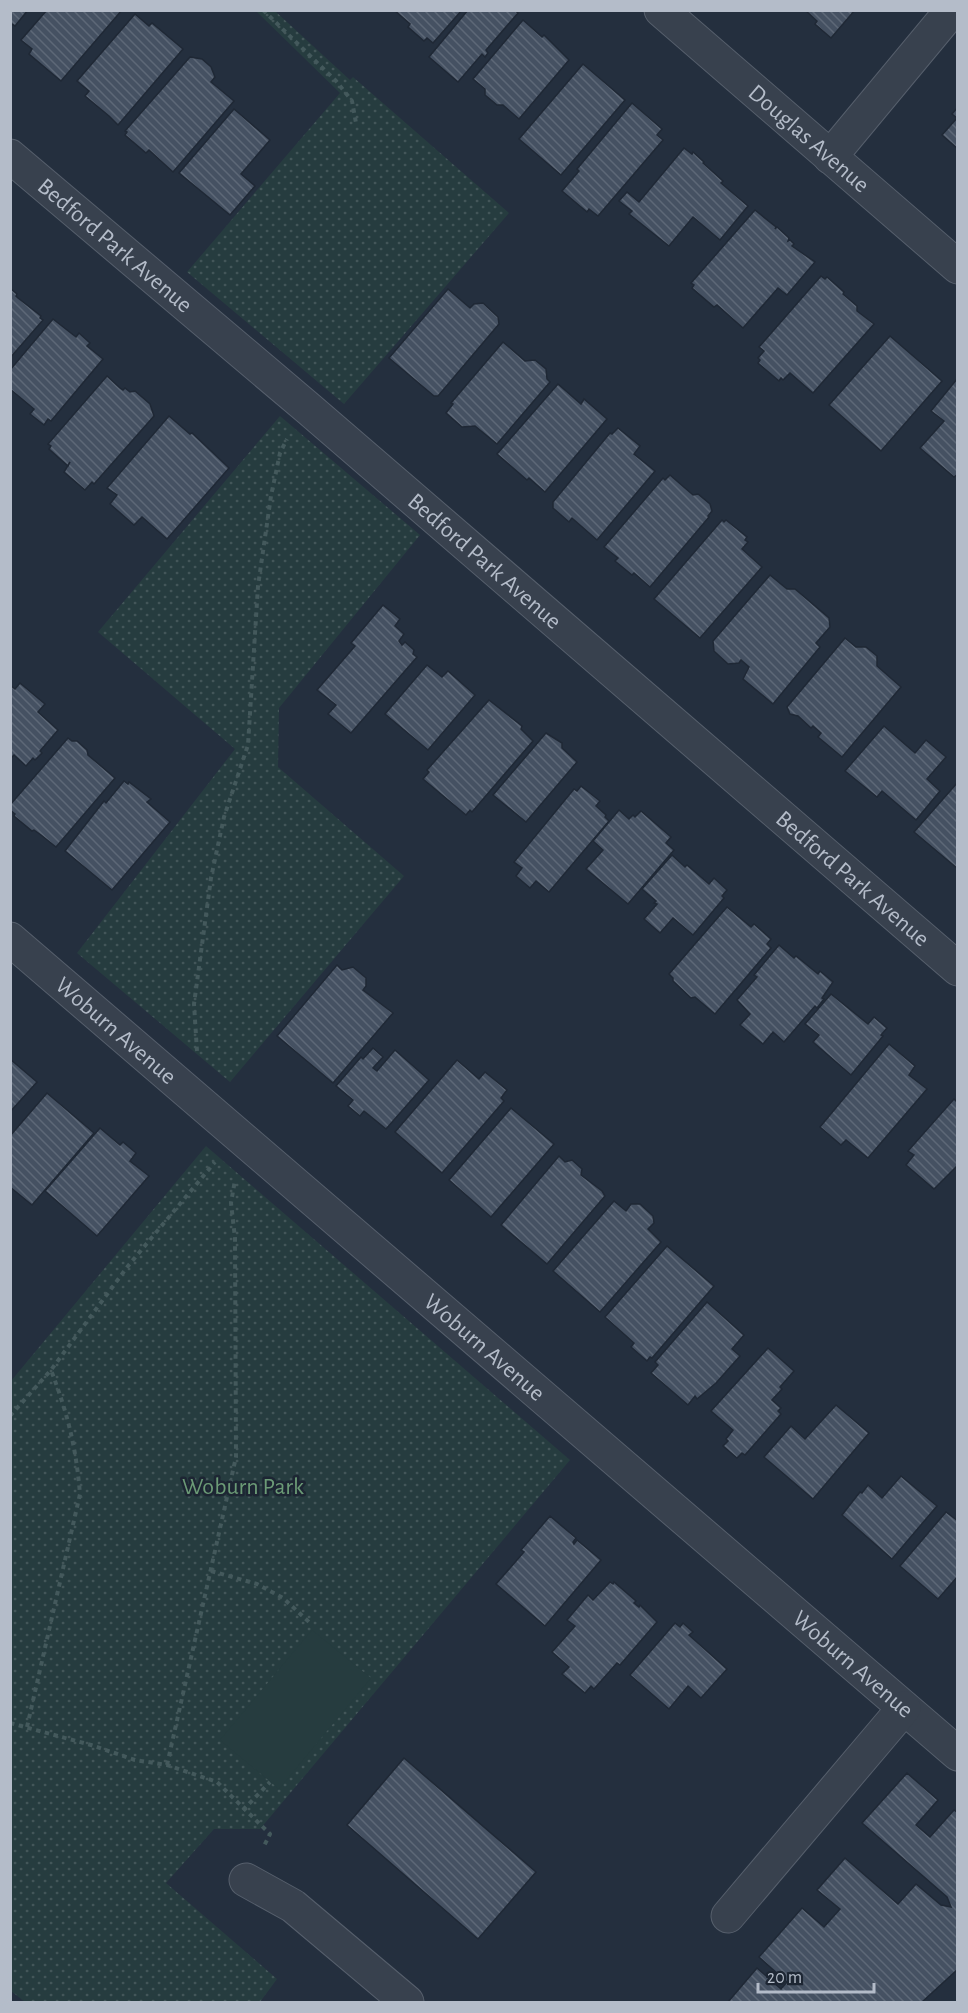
<svg xmlns="http://www.w3.org/2000/svg" width="968" height="2013" font-family="'Alegreya Sans',sans-serif">
<defs>
<pattern id="park-dots" width="8" height="8" patternUnits="userSpaceOnUse" patternTransform="scale(1.5)"><rect width="8" height="8" fill="#263c3f"/><path d="M2 2h.1M6 6h.1" fill="none" stroke="#435659" stroke-width="1.8" stroke-linecap="round"/></pattern>
<pattern id="building-back-hatch" width="6" height="6" patternUnits="userSpaceOnUse" patternTransform="scale(1.5)"><rect width="6" height="6" fill="#455162"/><path d="M-1 5l2 2M0 0l6 6M5-1l2 2" fill="none" stroke="#5d6877"/></pattern>
</defs>
<rect width="100%" height="100%" fill="#242f3e"/>
<!-- park -->
<g fill="url(#park-dots)">
<path d="M256,11h19l75,69 3,-3 156,136 -165,191 -157,-132 153,-179z"/>
<path d="M280,416l140,119 -141,173 -1,59 126,109 -174,206 -153,-129 158,-204 -137,-117z"/>
<path d="M206,1146l364,314 -310,369h-46l-48,54 111,96 -17,23h-235l-14,-11v-610z"/>
</g>
<!-- garden -->
<path fill="#263c3f" d="M312,1630l59,48 -92,111 -59,-49z"/>
<!-- building -->
<g fill="url(#building-back-hatch)" stroke="#1f2835" stroke-width="1.5">
<path d="M10,10h18l-13,16 -5,-3z"/>
<path d="M47,10h75l-61,71 -32,-27 3,-5 -11,-9z"/>
<path d="M394,10h68l-29,33 -6,-5 -3,3 -16,-14 2,-3z"/>
<path d="M468,10h46l4,3 -32,37 2,3 -3,4 -3,-3 -24,28 -29,-25z"/>
<path d="M805,10h50l-24,28 -16,-14 2,-3z"/>
<path d="M135,14l14,12 3,-3 31,26 -65,76 -9,-9 -24,-20 4,-5 -12,-10z"/>
<path d="M523,20l19,17 2,-2 25,25 -50,59 -16,-14h-6l-12,-10v-6l-12,-10z"/>
<path d="M190,57l12,2 9,8 4,10 -4,5 23,19 -61,71 -24,-22 -3,3 -21,-18 2,-3 -2,-1z"/>
<path d="M583,64l42,36 -64,75 -42,-36z"/>
<path d="M632,103l30,26 -5,6 6,5 -65,76 -9,-7 -2,3 -25,-21 17,-20 -2,-2z"/>
<path d="M958,107v42l-16,-14 15,-17 -5,-4z"/>
<path d="M234,109l36,31 -29,34 14,12 -25,29 -51,-42z"/>
<path d="M684,148l8,6 1,-2 11,10 -1,1 20,18 -2,2 27,23 -28,34 -27,-23 -24,29 -40,-32 3,-3 -13,-10 8,-9 12,10z"/>
<path d="M755,210l21,17 -1,2 2,-2 12,11 -1,3 2,-1 4,4 -2,2 23,16 -28,33 -9,-7 -35,40 -26,-23 -3,2 -22,-19 2,-3 -3,-2z"/>
<path d="M821,276l4,3 2,-2 17,15 -1,2 14,12v5l17,13 -61,69 -23,-20 -7,7 -2,-2 -2,3 -21,-18 2,-3 -2,-2 6,-7 -5,-4z"/>
<path d="M10,288l7,6 -1,2 2,2 23,18 -1,2 3,2 -33,38z"/>
<path d="M448,289l22,19 4,-4 9,-1 15,14 1,7 -61,72h-4l-45,-38z"/>
<path d="M53,319l23,18 3,-4 11,10 -3,3 16,13 -52,62 -3,-2 -4,6 -14,-11 4,-5 -24,-20v-19z"/>
<path d="M890,336l52,45 -61,70 -52,-46z"/>
<path d="M503,342l22,19 10,-1 11,9 1,10 3,3 -53,62 -22,-18 -13,1 -16,-14 7,-9 -2,-1z"/>
<path d="M107,376l13,12 3,2 2,-2 5,4 5,-1 15,13 4,12 -60,68 -2,-2 -7,8 -21,-18 6,-10 -2,4 -19,-17 2,-3 -3,-2z"/>
<path d="M957,379l1,95 -4,3 -34,-29 24,-27 -13,-10z"/>
<path d="M558,384l23,20 3,-5 23,20 -62,73 -16,-14 -2,2 -30,-26z"/>
<path d="M169,416l21,18 2,-1 37,35 -62,71 -25,-22 -8,8 -24,-21 7,-9 -10,-7z"/>
<path d="M618,428l22,18 -6,8 21,17 -58,69 -25,-22 -3,4 -16,-14v-6l57,-69 2,1z"/>
<path d="M670,475l23,20 5,-1 12,10 2,7 -4,5 1,1 -59,70 -16,-14 -2,2 -17,-14 3,-3 -14,-11 59,-69 2,2z"/>
<path d="M722,520l2,2 2,-2 21,17 -2,3 3,2 -6,7 20,18 -62,71 -46,-39z"/>
<path d="M770,575l17,14h8l34,29 1,9 -14,16 4,4 -47,57 -30,-25 6,-12 -8,-7 -2,3 -11,1 -14,-13 -1,-10z"/>
<path d="M383,605l17,14 -5,7 9,8 -5,7 3,4 3,-3 9,8 -1,4 4,3 -66,76 -23,-19 8,-9 -19,-15 38,-44 -4,-3z"/>
<path d="M845,638l11,9h10l11,9v10l24,21 -59,70 -24,-20 3,-4 -8,-7 -2,2 -13,-12 -8,-2 -3,-7z"/>
<path d="M427,665l15,12 6,-6 27,24 -47,55 -43,-36z"/>
<path d="M20,683l25,21 -7,8 20,18 -18,21 2,2 -7,7 -2,-2 -7,8 -12,-11 -4,4v-74l5,4z"/>
<path d="M489,700l33,26 -1,3 12,12 -61,71 -2,-2 -4,5 -43,-36 6,-7 -2,-2z"/>
<path d="M884,726l31,27 11,-13 20,17 -19,22 13,12 -24,29 -34,-29 -5,6 -32,-26z"/>
<path d="M546,733l16,10v5l15,14 -51,60 -33,-27z"/>
<path d="M68,738l4,3h5l10,9 1,5 27,23 -59,69 -15,-12 -7,-5 -2,1 -18,-15 1,-2 -5,-4v-5z"/>
<path d="M124,781l4,3 1,-2 22,17 -4,3 23,20 -58,68 -47,-39 39,-50 2,2z"/>
<path d="M958,782v87l-44,-37z"/>
<path d="M581,786l19,15 -4,5 10,9 -1,2 4,4 -60,71 -13,-11 -6,7 -14,-12 6,-8 -8,-6 60,-73 3,2z"/>
<path d="M619,810l10,9 4,-4 2,2 6,-6 30,26 -5,6 8,7 -46,54 -42,-35 17,-19 -10,-9z"/>
<path d="M672,855l13,12 2,-2 22,19 5,-6 13,12 -5,6 2,2 -31,37 -20,-17 -13,15 -16,-14 13,-15 -3,-1 2,-2 -14,-12z"/>
<path d="M727,907l24,20 3,-3 17,15 -4,5 4,4 -56,66 -20,-17 -4,1 -18,-17v-3l-4,-4z"/>
<path d="M779,945l15,13 2,-2 22,18 2,-3 13,11 -11,16 2,1 -7,9 -2,-2 -31,36 -11,-10 -10,12 -23,-19 10,-11 -13,-14 20,-23 -3,-2z"/>
<path d="M337,965l5,5 11,-3 13,11v8l-3,4 30,23 -60,70 -56,-47z"/>
<path d="M831,994l37,30 6,-7 13,11 -6,7 2,1 -32,39 -38,-33 6,-7 -14,-11z"/>
<path d="M889,1044l26,22 -6,9 18,14 -59,69 -22,-18 -5,5 -21,-18z"/>
<path d="M373,1048l10,9 -10,11 4,3 18,-21 34,30 -43,49 -22,-18 -4,5 -12,-10 5,-6 -17,-14 25,-29 2,2z"/>
<path d="M10,1059l27,23 -27,30z"/>
<path d="M457,1060l22,19 6,-7 22,18 -6,8 3,3 -62,72 -47,-41z"/>
<path d="M47,1093l47,40 -62,72 -22,-18v-51z"/>
<path d="M954,1099l4,4v62l-24,24 -28,-24 8,-10 -6,-4z"/>
<path d="M511,1108l43,36 -63,73 -42,-37z"/>
<path d="M100,1128l20,17 3,-3 13,11 -6,8 19,15 -52,60 -52,-45z"/>
<path d="M559,1156l6,6 7,-2 10,9 -1,6 21,16 3,5 -58,68 -46,-39z"/>
<path d="M614,1201l12,10 5,-7h9l13,12 1,7 -6,6 13,13 -61,70 -47,-41z"/>
<path d="M667,1246l47,40 -62,72 -2,-1 -3,4 -16,-14 3,-4 -29,-26z"/>
<path d="M707,1302l37,33 -12,14 8,7 -24,27 -19,16 -2,-3 -7,9 -37,-32 7,-8 -3,-3z"/>
<path d="M768,1348l26,23 -14,16 2,2 -10,11 9,8 -3,3 3,3 -36,41 -3,-2 -5,5 -14,-12 5,-5 -2,-2 7,-9 -22,-19z"/>
<path d="M836,1405l33,28 -56,66 -49,-42 27,-31 14,13z"/>
<path d="M901,1476l36,30 -45,53 -50,-44 18,-23 2,1 6,-8 14,13z"/>
<path d="M946,1512l12,9v55l-20,23 -38,-33z"/>
<path d="M550,1516l26,22 -3,4 1,2 3,-4 24,20 -56,66 -49,-42 28,-32 -3,-2z"/>
<path d="M610,1582l3,2 1,-2 22,19 -2,2 5,4 1,-2 17,17 -37,43 -3,-2 -23,26 -3,-3 -6,7 -23,-19 7,-7 -17,-15 23,-26 -8,-6 21,-25 5,5z"/>
<path d="M675,1623l5,4 3,-4 10,9 -4,3 38,34 -26,29 -13,-12 -19,23 -39,-34z"/>
<path d="M404,1758l132,114 -58,67 -131,-114z"/>
<path d="M907,1773l31,27 -22,25 14,12 24,-27 4,3v156l-36,33h-194l29,-34 24,21 6,-7 -28,-25 43,-49 22,19 16,-18 -23,-19 28,-32 53,46 18,-20 25,21 10,2 -4,-10 -85,-74z"/>
</g>
<g fill="none" stroke-linecap="round" stroke-linejoin="round">
<defs>
<g id="minor">
<path id="s1" d="M661,10l297,257"/>
<path id="s2" d="M10,156l299,253 649,560"/>
<path d="M830,157l122,-147"/>
<path id="s3" d="M10,939l948,815"/>
<path d="M246,1880l47,26 114,96"/>
<path d="M728,1916l176,-208"/>
</g>
</defs>
<!-- minor casing -->
<use href="#minor" stroke="#565f6c" stroke-width="35"/>
<!-- path -->
<g stroke="#44595c" stroke-width="4" stroke-dasharray="4.5 4.5" stroke-linecap="butt">
<path d="M263,10l73,71 16,20 4,22"/>
<path d="M197,1051l-3,-47 17,-126 13,-61 24,-72 10,-159 13,-90 9,-43 7,-14"/>
<path d="M10,1416l41,-46 77,-104 87,-104"/>
<path d="M211,1571l46,13 26,14 26,24"/>
<path d="M10,1723l81,22 44,15 32,5 50,17 53,52 -7,14"/>
<path d="M27,1727l53,-233c-4,-47 -12,-79 -29,-124"/>
<path d="M167,1765l69,-308 -1,-219 -4,-35 4,-23"/>
<path d="M243,1810l27,-28"/>
</g>
<!-- minor -->
<use href="#minor" stroke="#38414e" stroke-width="33"/>
</g>
<g text-anchor="middle" stroke-width="5" stroke-linejoin="round" paint-order="stroke">
<!-- street labels -->
<g font-size="24" fill="#b4bcc9" stroke="#1d2633">
<text dy="8" stroke="none"><textPath href="#s1" startOffset="196">Douglas Avenue</textPath></text>
<text dy="8" stroke="none"><textPath href="#s2" startOffset="138">Bedford Park Avenue</textPath></text>
<text dy="8" stroke="none"><textPath href="#s2" startOffset="624">Bedford Park Avenue</textPath></text>
<text dy="8" stroke="none"><textPath href="#s2" startOffset="1110">Bedford Park Avenue</textPath></text>
<text dy="8" stroke="none"><textPath href="#s3" startOffset="140">Woburn Avenue</textPath></text>
<text dy="8" stroke="none"><textPath href="#s3" startOffset="626">Woburn Avenue</textPath></text>
<text dy="8" stroke="none"><textPath href="#s3" startOffset="1112">Woburn Avenue</textPath></text>
</g>
<!-- park labels -->
<g font-size="24" fill="#6b9a76" stroke="#1d2633">
<text x="243" y="1494">Woburn Park</text>
</g>
</g>
<!-- border -->
<rect width="968" height="2013" fill="none" stroke="#b4bcc9" stroke-width="24"/>
<!-- scale -->
<path d="M758 1983v9h116v-9" fill="none" stroke="#b4bcc9" stroke-width="3"/>
<text x="767" y="1983" font-size="18" fill="#b4bcc9" stroke="#1d2633" stroke-width="4.5" paint-order="stroke">20 m</text>
</svg>
